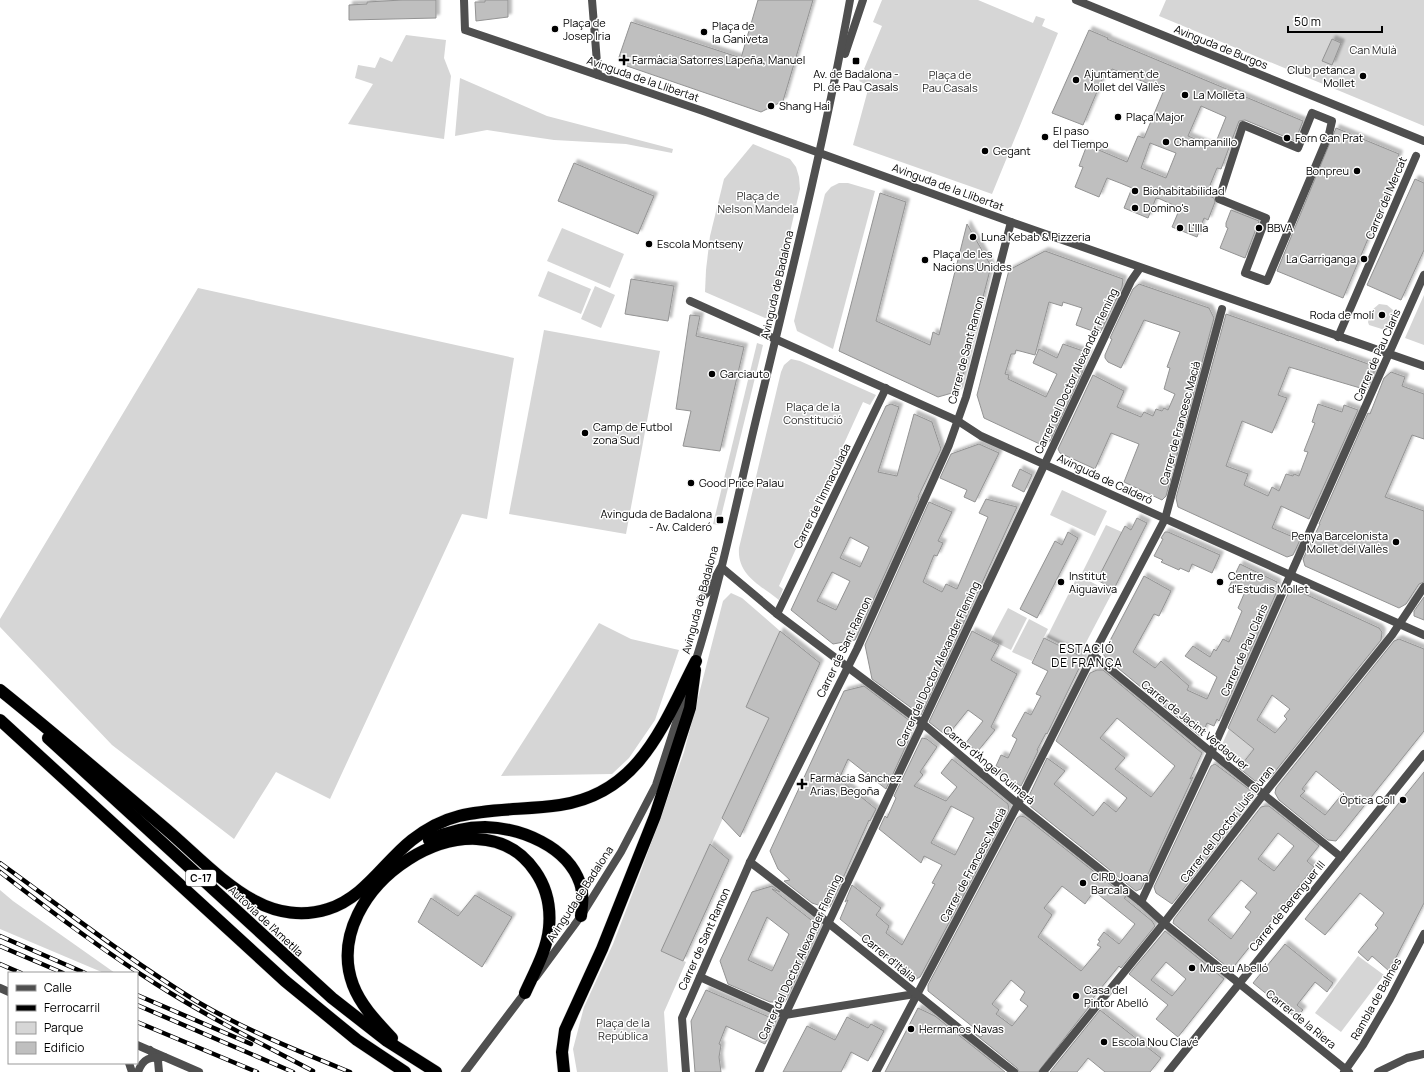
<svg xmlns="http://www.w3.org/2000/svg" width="1424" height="1072" font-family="Manrope,sans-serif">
<defs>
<filter id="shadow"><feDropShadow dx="3.5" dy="-3.5" stdDeviation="1" flood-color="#0004"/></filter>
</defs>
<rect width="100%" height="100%" fill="#fff"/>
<!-- green -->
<g fill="#d6d6d6">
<path d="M882,0h96l55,23 3,-7 9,3 -3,7 16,7 -66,161 -139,-49 16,-59 -10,-5 23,-55 -9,-4z"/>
<path d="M1166,0h258v126l-265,-110z"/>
<path d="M406,35l40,5 -2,18 7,18 -7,63 -96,-15 25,-40 -18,-6 3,-13 17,3 5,-11 12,5z"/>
<path d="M460,78l87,38 126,33 -1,4 -46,-9 -72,-4 -67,-10 -32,6z"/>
<path d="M753,144l37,15 6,8 3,10 1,12 -29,125 -2,3 -4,1 -60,-26 1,-22 4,-34 14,-57z"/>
<path d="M839,183h9l27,8 -42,158 -36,-18 -3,-10 31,-127 6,-7z"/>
<path d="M562,228l62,26 -14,34 -63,-27z"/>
<path d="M548,271l43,18 -10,25 -43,-18z"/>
<path d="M595,286l20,9 -14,33 -20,-9z"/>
<path d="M198,288l316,70 -27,161 -25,-5 -132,285 -54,-27 -42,67 -122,-94 -112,-118v-8z"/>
<path d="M1424,295v50l-19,-7z"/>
<path d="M1379,304l8,1 6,5v8l-8,12 -16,-5 -1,-3 4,-12z"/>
<path d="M544,330l116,21 -34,183 -117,-20z"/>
<path d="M757,343l6,2 -44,180 -6,-1z"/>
<path d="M791,359l9,2 76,34 -6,10 -7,-3 -84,184 4,3 -4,11c-19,-15 -42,-25 -40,-52l42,-176 3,-7z"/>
<path d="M1062,490l45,21 -12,25 -45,-21z"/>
<path d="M1106,525l16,7 -25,48 -15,-7z"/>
<path d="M1078,575l34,18 -32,61 -33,-17z"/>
<path d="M731,593l11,5 38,33 -34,76 23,11 -107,233 24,11 -22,50 4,60h-91l-4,-23 11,-42 29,-63 28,-73 43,-119 39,-151z"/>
<path d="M1008,608l19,10 -16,32 -20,-10z"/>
<path d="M1029,619l19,10 -16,32 -20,-9z"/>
<path d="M599,623l32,16 48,11 -24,70 -26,38 -17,16 -111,2z"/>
<path d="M1229,729l25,20 -14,17 -20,-17z"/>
<path d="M0,890l13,11 102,72h-11l-104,-44z"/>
<path d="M1358,956l26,19 -43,57 -26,-19z"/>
</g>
<!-- building -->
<g fill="#bfbfbf" stroke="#939393" fill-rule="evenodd" filter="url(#shadow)">
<path d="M402,0h34v18l-87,2v-15l18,-1v-2z"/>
<path d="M485,0h23v17l-32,4 -1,-19h10z"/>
<path d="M758,0h55l-30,101 -22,11 -137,-47 -6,-5 13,-38 110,36z"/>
<path d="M1089,30l19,8 -1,1 196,82 -8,20 -50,-21 -6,1 -18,48 -4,-1 -11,27 8,3 1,4 -7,18 -4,-2 -7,19 -25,-10 8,-19 -20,-9 -4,-1 -8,20 -24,-10 8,-20 -12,-5 -13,-5 -8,19 -24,-10 8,-20 -4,-1 8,-21 40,17 11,-26 6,2 20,-48 -52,-21 -4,8 -4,-2 -21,50 -31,-12zM1201,106l25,11 -12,30 -26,-11zM1150,143l26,10 -10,25 -25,-10z"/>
<path d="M1332,39l9,4 -9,22 -10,-4z"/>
<path d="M1336,128l63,26 -2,7 3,2 -57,135 -66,-27z"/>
<path d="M574,163l80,33 -16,38 -80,-33z"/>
<path d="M1415,179l9,4v67l-23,50 -34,-15z"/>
<path d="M880,193l26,9 -30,119 54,24 3,-13 6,3 28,-111 24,42 -32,125 -21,6 -99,-46z"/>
<path d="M1231,210l28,11 -14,37 -25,-10 8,-20 -2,-1v-4z"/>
<path d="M1045,251l78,28 -1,8 -22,46v-3l-2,3 -22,-8 6,-17 -19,-6 -1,4 -13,-4 -14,53 -19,-5 -1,4h-4l-6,20 4,1 -1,4 38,18 11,-23 -24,-11 6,-14 18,9 6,-14 26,9 -8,17 2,1 -33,70 -6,5 -60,-28 -7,-23 32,-125z"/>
<path d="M631,279l43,7 -6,35 -43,-7z"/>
<path d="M1139,284l70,24 5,10 -48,178 -4,4 -38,-18 15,-38 -28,-11 -16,36 -35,-16 -2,-4 35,-74 31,16 -7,16 24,10 3,-5 9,4 3,-7 6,2 2,-3 4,2 7,-16 -11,-5 6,-21 -3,-1 13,-35 -36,-12 -23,48 -13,-6 -3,-4v-3l7,-16 -2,-1 23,-49z"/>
<path d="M1226,314l148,52v7l-7,17 -78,-23 -11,28 9,3 -15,35 -30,-12 -16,45 22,8 -4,11 24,11 4,-9 7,4 7,-17 7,2 1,-2 5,2 9,-24 -4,-1 11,-28 -3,-1 6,-18 24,8 2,-7 14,5 -49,109 -28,-13 -9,22 28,12 -7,15 -6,2 -109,-50 -2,-9z"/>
<path d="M690,315l10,1 -4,20 48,11 -24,104 -37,-5 8,-35 -15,-2z"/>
<path d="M1391,372l14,5 -3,9 22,8v45l-12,-4 -27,62 39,14v71l-5,2 -13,20 -7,4 -94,-42 -2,-7 17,-35h-1l49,-111 2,1 14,-36z"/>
<path d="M891,404l8,3 -21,65 19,4 17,-62 18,8 9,27 -23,48 1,1 -64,142 -22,4 -42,-34 95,-204zM850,537l19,10 -9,20 -20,-9zM832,572l18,9 -14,29 -19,-9z"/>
<path d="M979,444l20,9 -24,49 -11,-5 3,-7 -27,-12 11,-24z"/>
<path d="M1020,469l12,6 -8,17 -12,-6z"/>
<path d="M986,499l31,8 -96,208 -49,-36 -7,-34 64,-143 23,10 -14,29 5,2 -6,13 -3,-1 -11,27 19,10 4,-8 11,5 31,-72 -9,-4z"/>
<path d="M1137,518l10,5 -33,66 -17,-9 28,-54 6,4z"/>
<path d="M1068,532l10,6 -41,80 -17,-9 35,-68 7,4z"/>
<path d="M1165,532h3l52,23 -8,18 -20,-9 -3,8 -9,-4 -1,2 -18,-8 2,-2 -9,-4 9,-17 -2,-1z"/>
<path d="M1240,564l37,18v9l-58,130 -2,-2 -3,7 -7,-3 -6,14 -94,-78 -4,-5 41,-78 27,15 -12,25 -5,-2 -21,38 22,16 6,-7 28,25 -2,4 20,9 10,-22 -32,-21 8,-10 17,11 4,-8 2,2 7,-12 6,3 13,-31 -4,-3 6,-14 -15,-7z"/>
<path d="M1294,589l85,39 3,4 -1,8 -112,139 -7,3 -7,-1 -16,-13 15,-19 -26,-21 61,-136zM1272,695l18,14 -6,7 3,3 -12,14 -18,-13z"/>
<path d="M1424,597v23l-10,-4v-5z"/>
<path d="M780,631l40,32 -80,174 -18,-19 47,-100 -23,-11z"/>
<path d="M972,631l27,14 -8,15 26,14 -26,53 4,3 -17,21 -13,-7 18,-23 -15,-11 -21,26 -18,-14z"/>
<path d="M1044,638l40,20 -37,76 -1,-1 -9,17 1,1 -17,35 -22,-11 3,-6 -6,-3 5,-11 7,3 9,-19 -5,-3 13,-24 6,3 10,-19 -5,-2 12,-23 -16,-8z"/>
<path d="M1399,639l25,10v82l-88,110 -8,-1 -49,-40 -4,-7 1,-5 118,-147zM1316,771l27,22 -18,22 -25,-19 5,-5 -3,-2z"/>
<path d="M1097,670h6l99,83 -12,26 3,-2 -52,112 -5,2 -106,-85 -3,-6 20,-42 18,13 -11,13 39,32 11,-14 12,10 11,-14 -71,-57 34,-68zM1117,718l58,48 -24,31 -36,-28 10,-11 -25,-20z"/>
<path d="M864,686l50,38 -6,12 2,1 -24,52 -38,-30 -9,20 37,30 -6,12 -1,-1 -39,87 -3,1 -15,-5 -28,-22 6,-1 -12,-11 -8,-18 74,-160z"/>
<path d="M922,738l5,1 10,8 -17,25 3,3 -9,11 32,15 11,-14 -16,-14 11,-14 56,45 1,6 -89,167 -6,3 -74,-61 8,-19 -3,2 7,-17 29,23 -5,7 13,11 -3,7 16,12 33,-61 -3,-1 10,-18 -18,-9 -3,7 -42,-34 6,-13 2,2 9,-20 -2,-2zM951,806l23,12 -19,37 -24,-12z"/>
<path d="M1215,764l35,26 2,5 -2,7 -78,102 -16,-11 -2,-6 57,-121z"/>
<path d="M1424,772v131l-35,68 -17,-15 -4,5 -10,-9 20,-24 -3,-3 9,-12 -24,-20 -35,42 -20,-16z"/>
<path d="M1265,806h4l50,40 -12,15 7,6 -83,103 -58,-47 1,-4 87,-112zM1278,833l16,13 -20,25 -16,-12zM1241,880l16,13 -12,14 6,5 -20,27 -23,-19z"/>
<path d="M1020,816l5,1 101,80 -2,1 28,23 3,5 -34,42 -2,-2 -18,22 -11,14 2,1 -54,69h-19l-2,-4 -42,-34 6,3 2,-2 -55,-44v-6l89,-167zM1062,886l23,18 9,-13 41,33 -16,20 -15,-12 -6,8 2,1 -3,4 4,2 -20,24 -43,-34 14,-22 -8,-7zM1011,980l14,12 -5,8 8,6 -16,20 -16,-12 3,-4 -7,-6z"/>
<path d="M710,844l19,16 -46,101 -22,-10z"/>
<path d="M772,886l8,6 -8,-3 48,38 -35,75h-15l-42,-18 -8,-23 32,-69zM767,917l22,17 -17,37 -24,-11z"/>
<path d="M475,895l37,22 -30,50 -64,-45 13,-24 27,18z"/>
<path d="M1165,931l59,48 -46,58 -22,-18 12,-14 -39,-31zM1166,962l20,17 -14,17 -21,-16z"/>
<path d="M1285,944l48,39 -6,9 -12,-10 -18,23 6,5 -7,8 -43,-35z"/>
<path d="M706,990l70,30 -11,24 -39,-18 -7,18 2,1 -2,12 2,15h-26l-4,-51z"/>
<path d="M918,1008l17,8 70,56h-120z"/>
<path d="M1100,1010l61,48 -11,14h-45l-17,-14 -11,14h-27z"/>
<path d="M847,1017l21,11 3,-4 13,7 -16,30 -17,-9 -10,20h-58l24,-46 28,14z"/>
</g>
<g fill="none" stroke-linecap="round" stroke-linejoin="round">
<defs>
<g id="motorway">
<path d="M0,690c56,45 111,92 166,139 27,23 58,56 89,72 22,12 48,16 73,8 36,-11 56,-47 84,-69 14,-11 31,-20 47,-24 33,-8 68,-6 101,-11 80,-12 103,-80 136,-144"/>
<path d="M0,720l285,261 72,59 48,32"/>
<path d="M48,738l284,260 55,43 49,31"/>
<path d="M429,840c18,-8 36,-13 56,-13 36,1 82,19 95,56 4,11 2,22 1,33"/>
<path d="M392,1038c-15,-16 -31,-32 -39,-53 -36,-97 123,-200 182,-114 12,17 16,36 14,57 -2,22 -15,45 -24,65"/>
<path d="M564,1072l-2,-20 3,-22 37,-81 53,-133 35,-108 5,-38"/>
</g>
</defs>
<!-- motorway casing -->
<use href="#motorway" stroke="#dbdbdb" stroke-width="13"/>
<!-- pedestrian -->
<g stroke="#4f4f4f" stroke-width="8">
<path d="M1312,113l20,8 -3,13 -62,147 -22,-8 21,-55 -47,-19 24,-74 55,23z"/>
<path d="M1338,337l78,-181"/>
<path d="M1093,655l118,97"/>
<path d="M785,1015l130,-21"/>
<path d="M876,1072l142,-268 75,-149 72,-136 57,-210"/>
<path d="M1344,1072l19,-27 27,-46 34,-65"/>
</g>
<!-- minor -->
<g stroke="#4f4f4f" stroke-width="8">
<path d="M464,0l1,30 238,81 308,111 413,144"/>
<path d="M592,0l6,75"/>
<path d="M690,301l268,120 23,15 443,199"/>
<path d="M701,598l6,-5 14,-26 56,47 145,109 96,81 123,98 23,21 185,149"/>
<path d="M777,614l109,-226"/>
<path d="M1211,752l130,105"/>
<path d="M750,862c90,68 176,141 264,210"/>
<path d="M1141,902l74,-158 209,-469"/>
<path d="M700,977l85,38"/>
<path d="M0,988l9,4"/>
<path d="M137,1045l62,27"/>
<path d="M686,1072l-4,-54 68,-156 107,-213 92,-204 17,-48 45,-175"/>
<path d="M759,1072l26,-57 346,-734 9,-13"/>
<path d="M1043,1072l121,-149 99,-128 129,-160 32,-48"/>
<path d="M1168,1072l256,-318"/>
<path d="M1378,1072l29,-14 17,-4"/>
</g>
<!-- tertiary -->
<g stroke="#4f4f4f" stroke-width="8">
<path d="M1076,0l348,141"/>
<path d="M845,54l18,-54"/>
<path d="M694,666c28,-87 45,-178 67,-267 32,-132 65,-265 89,-399"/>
<path d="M536,977l45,-61 40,-64 35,-67 30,-93"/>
<path d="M150,1050l8,11 1,11"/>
<path d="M129,1063l3,9"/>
<path d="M138,1072c5,-14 12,-15 26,-15"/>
<path d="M465,1072l62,-82"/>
</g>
<!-- motorway -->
<use href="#motorway" stroke="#000" stroke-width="12"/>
<defs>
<g id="rail">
<path d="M0,863c65,47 128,96 196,138 49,29 102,50 154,71"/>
<path d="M0,872c50,39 102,78 156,112 50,32 104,59 157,87"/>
<path d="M0,936l85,37"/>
<path d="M0,946l63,27"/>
<path d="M0,964l21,9"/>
<path d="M137,995l114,49"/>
<path d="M137,1005l156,67"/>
<path d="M137,1022l120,50"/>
</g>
</defs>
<!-- rail casing -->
<use href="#rail" stroke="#000" stroke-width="4.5"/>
<!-- rail -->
<use href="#rail" stroke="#fff" stroke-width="3" stroke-dasharray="9" stroke-linecap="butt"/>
</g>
<!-- markers -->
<g fill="#000" stroke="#fff" stroke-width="1.5">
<circle cx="555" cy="29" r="4"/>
<circle cx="704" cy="32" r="4"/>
<path d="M622 54h4v4h4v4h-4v4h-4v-4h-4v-4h4z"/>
<rect x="852" y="57" width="8" height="8" rx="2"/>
<circle cx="1363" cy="76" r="4"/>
<circle cx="1076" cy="80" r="4"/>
<circle cx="1185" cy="95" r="4"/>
<circle cx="771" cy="106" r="4"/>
<circle cx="1118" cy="117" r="4"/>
<circle cx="1045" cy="137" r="4"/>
<circle cx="1287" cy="138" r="4"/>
<circle cx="1166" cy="142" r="4"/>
<circle cx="985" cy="151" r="4"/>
<circle cx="1357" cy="171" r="4"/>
<circle cx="1135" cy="191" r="4"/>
<circle cx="1135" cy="208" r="4"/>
<circle cx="1180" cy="228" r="4"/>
<circle cx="1259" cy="228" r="4"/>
<circle cx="973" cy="237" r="4"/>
<circle cx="649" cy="244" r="4"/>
<circle cx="1364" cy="259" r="4"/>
<circle cx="925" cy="260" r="4"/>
<circle cx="1382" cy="315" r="4"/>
<circle cx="712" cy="374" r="4"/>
<circle cx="585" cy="433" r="4"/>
<circle cx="691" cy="483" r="4"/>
<rect x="716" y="516" width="8" height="8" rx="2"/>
<circle cx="1396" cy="542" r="4"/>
<circle cx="1061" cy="582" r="4"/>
<circle cx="1220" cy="582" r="4"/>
<path d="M800 778h4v4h4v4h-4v4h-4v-4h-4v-4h4z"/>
<circle cx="1403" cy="800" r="4"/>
<circle cx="1083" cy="883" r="4"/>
<circle cx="1192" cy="968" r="4"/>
<circle cx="1076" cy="996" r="4"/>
<circle cx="911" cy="1029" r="4"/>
<circle cx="1104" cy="1042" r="4"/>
</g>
<g text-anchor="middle" stroke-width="3" stroke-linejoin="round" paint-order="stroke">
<!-- shield labels -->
<rect fill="#fff" stroke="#4c4c4c" stroke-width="1" x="186" y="870" width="30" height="16" rx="3"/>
<g font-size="10" font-weight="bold" fill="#000">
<text x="201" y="882">C-17</text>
</g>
<!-- poi labels -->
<g font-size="11" fill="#000" stroke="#fff" text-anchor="start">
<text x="563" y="27">Plaça de<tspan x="563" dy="13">Josep Iria</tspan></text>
<text x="712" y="30">Plaça de<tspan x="712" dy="13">la Ganiveta</tspan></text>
<text x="632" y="64">Farmàcia Satorres Lapeña, Manuel</text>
<text x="1355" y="74" text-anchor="end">Club petanca<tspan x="1355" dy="13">Mollet</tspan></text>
<text x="856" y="78" text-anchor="middle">Av. de Badalona -<tspan x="856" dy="13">Pl. de Pau Casals</tspan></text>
<text x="1084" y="78">Ajuntament de<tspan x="1084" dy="13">Mollet del Vallès</tspan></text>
<text x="1193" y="99">La Molleta</text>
<text x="779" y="110">Shang Hai</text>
<text x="1126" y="121">Plaça Major</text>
<text x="1053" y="135">El paso<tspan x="1053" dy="13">del Tiempo</tspan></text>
<text x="1295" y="142">Forn Can Prat</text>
<text x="1174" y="146">Champanillo</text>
<text x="993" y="155">Gegant</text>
<text x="1349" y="175" text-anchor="end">Bonpreu</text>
<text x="1143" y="195">Biohabitabilidad</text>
<text x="1143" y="212">Domino's</text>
<text x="1188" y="232">L'Illa</text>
<text x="1267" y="232">BBVA</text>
<text x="981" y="241">Luna Kebab &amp; Pizzeria</text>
<text x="657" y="248">Escola Montseny</text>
<text x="933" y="258">Plaça de les<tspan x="933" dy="13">Nacions Unides</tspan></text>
<text x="1356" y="263" text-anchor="end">La Garriganga</text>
<text x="1374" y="319" text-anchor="end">Roda de molí</text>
<text x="720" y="378">Garciauto</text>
<text x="593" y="431">Camp de Futbol<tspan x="593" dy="13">zona Sud</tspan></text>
<text x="699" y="487">Good Price Palau</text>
<text x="712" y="518" text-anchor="end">Avinguda de Badalona<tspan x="712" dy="13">- Av. Calderó</tspan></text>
<text x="1388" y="540" text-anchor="end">Penya Barcelonista<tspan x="1388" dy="13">Mollet del Vallès</tspan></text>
<text x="1069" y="580">Institut<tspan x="1069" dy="13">Aiguaviva</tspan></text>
<text x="1228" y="580">Centre<tspan x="1228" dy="13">d'Estudis Mollet</tspan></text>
<text x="810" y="782">Farmàcia Sánchez<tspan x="810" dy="13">Arias, Begoña</tspan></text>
<text x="1395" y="804" text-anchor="end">Òptica Coll</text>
<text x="1091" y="881">CIRD Joana<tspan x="1091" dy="13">Barcala</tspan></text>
<text x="1200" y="972">Museu Abelló</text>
<text x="1084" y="994">Casa del<tspan x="1084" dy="13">Pintor Abelló</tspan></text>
<text x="919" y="1033">Hermanos Navas</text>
<text x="1112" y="1046">Escola Nou Clavé</text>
</g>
<!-- street labels -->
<g font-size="11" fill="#000" stroke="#fff">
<text transform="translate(1221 47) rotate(22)" y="4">Avinguda de Burgos</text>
<text transform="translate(643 79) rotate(19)" y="4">Avinguda de la Llibertat</text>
<text transform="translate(948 187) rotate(20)" y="4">Avinguda de la Llibertat</text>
<text transform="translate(1386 198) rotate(-67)" y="4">Carrer del Mercat</text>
<text transform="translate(777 285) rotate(-77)" y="4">Avinguda de Badalona</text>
<text transform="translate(966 350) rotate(-75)" y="4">Carrer de Sant Ramon</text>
<text transform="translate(1377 355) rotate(-66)" y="4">Carrer de Pau Claris</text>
<text transform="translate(1076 371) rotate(-65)" y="4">Carrer del Doctor Alexander Fleming</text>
<text transform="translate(1180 423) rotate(-75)" y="4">Carrer de Francesc Macià</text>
<text transform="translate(1105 479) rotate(25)" y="4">Avinguda de Calderó</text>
<text transform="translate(822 496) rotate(-64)" y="4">Carrer de l'Immaculada</text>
<text transform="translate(700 600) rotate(-75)" y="4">Avinguda de Badalona</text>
<text transform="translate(844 647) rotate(-64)" y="4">Carrer de Sant Ramon</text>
<text transform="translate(1244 650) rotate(-66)" y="4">Carrer de Pau Claris</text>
<text transform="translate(938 664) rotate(-65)" y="4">Carrer del Doctor Alexander Fleming</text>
<text transform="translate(1195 725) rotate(39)" y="4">Carrer de Jacint Verdaguer</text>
<text transform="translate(989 765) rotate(40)" y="4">Carrer d'Àngel Guimerà</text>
<text transform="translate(1227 824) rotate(-52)" y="4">Carrer del Doctor Lluís Duran</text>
<text transform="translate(973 865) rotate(-62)" y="4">Carrer de Francesc Macià</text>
<text transform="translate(580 894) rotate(-57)" y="4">Avinguda de Badalona</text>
<text transform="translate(1287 906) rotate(-51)" y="4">Carrer de Berenguer III</text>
<text transform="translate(266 921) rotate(43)" y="4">Autovia de l'Ametlla</text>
<text transform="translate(704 939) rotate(-66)" y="4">Carrer de Sant Ramon</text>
<text transform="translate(800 957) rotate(-65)" y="4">Carrer del Doctor Alexander Fleming</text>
<text transform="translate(889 958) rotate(40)" y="4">Carrer d'Itàlia</text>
<text transform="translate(1376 999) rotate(-61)" y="4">Rambla de Balmes</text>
<text transform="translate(1301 1019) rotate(39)" y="4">Carrer de la Riera</text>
</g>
<!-- park labels -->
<g font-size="11" fill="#2d2d2d" stroke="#fff">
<text x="1373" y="54">Can Mulà</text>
<text x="950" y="79">Plaça de<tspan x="950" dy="13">Pau Casals</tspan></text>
<text x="758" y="200">Plaça de<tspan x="758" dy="13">Nelson Mandela</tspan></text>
<text x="813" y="411">Plaça de la<tspan x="813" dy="13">Constitució</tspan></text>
<text x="623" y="1027">Plaça de la<tspan x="623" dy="13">República</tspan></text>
</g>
<!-- neighbourhood labels -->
<g font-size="12" letter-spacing="1" fill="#000" stroke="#fff">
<text x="1087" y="653">ESTACIÓ<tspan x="1087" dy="14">DE FRANÇA</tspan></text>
</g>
</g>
<!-- legend -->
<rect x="8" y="972" width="130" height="92" fill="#ffffff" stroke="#999999"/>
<rect x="16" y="985" width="20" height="6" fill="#4f4f4f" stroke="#999999"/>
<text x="44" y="992" font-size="12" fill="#000000">Calle</text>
<rect x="16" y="1005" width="20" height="6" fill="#000000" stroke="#999999"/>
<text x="44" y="1012" font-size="12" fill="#000000">Ferrocarril</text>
<rect x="16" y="1022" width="20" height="12" fill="#d6d6d6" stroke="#999999"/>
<text x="44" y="1032" font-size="12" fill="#000000">Parque</text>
<rect x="16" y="1042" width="20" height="12" fill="#bfbfbf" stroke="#999999"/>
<text x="44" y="1052" font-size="12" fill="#000000">Edificio</text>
<!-- scale -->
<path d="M1288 26v6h94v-6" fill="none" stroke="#000000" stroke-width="2"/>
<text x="1294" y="26" font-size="12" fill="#000000" stroke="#ffffff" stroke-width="3" paint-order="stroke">50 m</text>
</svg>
